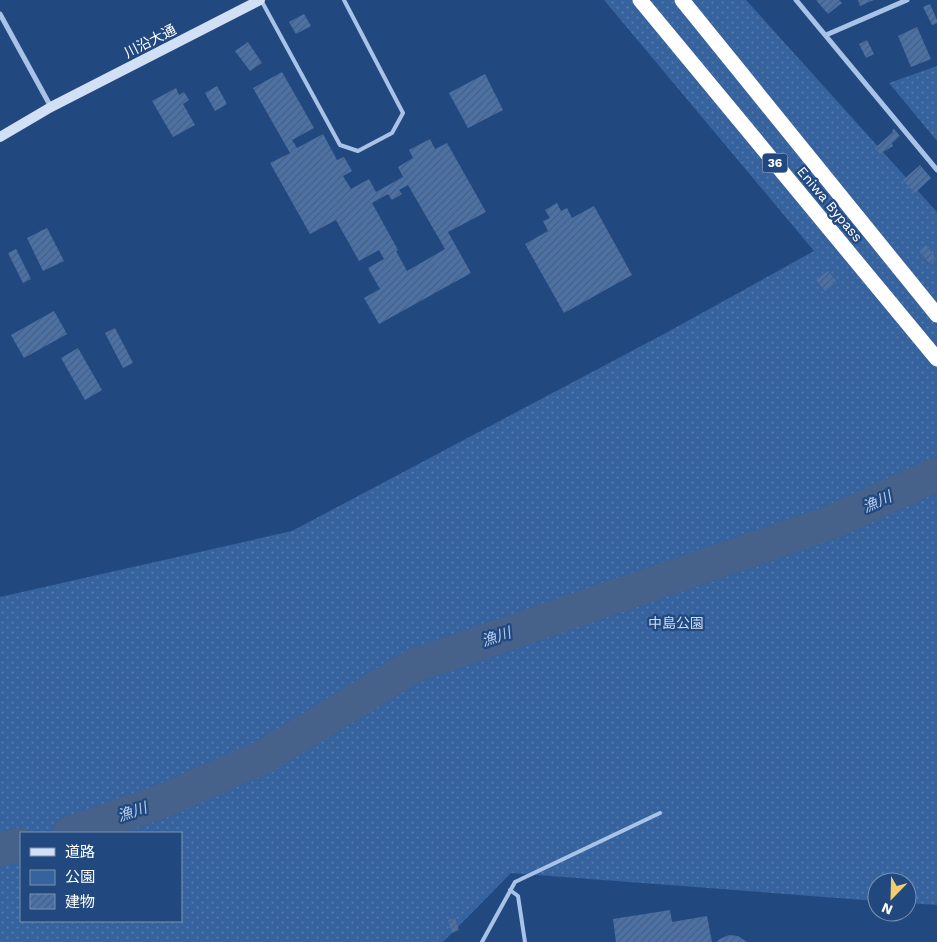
<svg xmlns="http://www.w3.org/2000/svg" width="937" height="942" font-family="'Work Sans','Noto Sans JP',sans-serif">
<defs>
<pattern id="green-dots" width="8" height="8" patternUnits="userSpaceOnUse" patternTransform="scale(1.25)"><rect width="8" height="8" fill="#36629d"/><path d="M2 2h.1M6 6h.1" fill="none" stroke="#547aac" stroke-width="1.8" stroke-linecap="round"/></pattern>
<pattern id="building-hatch" width="6" height="6" patternUnits="userSpaceOnUse" patternTransform="scale(1.25)"><rect width="6" height="6" fill="#4b72a8"/><path d="M-1 1l2-2M0 6l6-6M5 7l2-2" fill="none" stroke="#4c5d75"/></pattern>
</defs>
<rect width="100%" height="100%" fill="#22497f"/>
<!-- green -->
<g fill="url(#green-dots)" fill-rule="evenodd">
<path d="M604,0h142l191,212v693l-30,-2v-21h-30v19l-366,-28 -68,69h-443v-345l292,-66 372,-197 150,-83zM21,833h160v88h-160z"/>
<path d="M937,66v75l-48,-58z"/>
</g>
<g fill="none" stroke-linecap="round" stroke-linejoin="round">
<!-- river -->
<g stroke="#46628a" stroke-width="34">
<path d="M70,833l90,-31 105,-46 148,-90 419,-144 105,-48"/>
<path d="M0,849l21,-4"/>
</g>
</g>
<!-- building -->
<g fill="url(#building-hatch)" fill-rule="evenodd">
<path d="M816,0h23l3,3 -14,11z"/>
<path d="M858,0h16l-14,6z"/>
<path d="M930,4l7,16v3l-5,2 -9,-18z"/>
<path d="M304,14l7,12 -15,8 -7,-12z"/>
<path d="M917,27l14,32 -20,8 -13,-31z"/>
<path d="M867,40l7,14 -8,4 -7,-14z"/>
<path d="M248,42l14,21 -12,8 -15,-20z"/>
<path d="M282,72l32,56 -22,12 5,8 26,-14 14,26 7,-3 8,14 -9,5 8,13 18,-10 7,13 27,-15 -5,-10 15,-9 -4,-8 21,-11 5,10 12,-6 39,69 -38,20 23,41 -92,51 -15,-26 16,-9 -12,-21 16,-9 -5,-9 -20,11 -23,-41 -26,14 -40,-71 20,-10 -37,-65zM408,185l37,64 -38,22 -11,-20 2,-1 -26,-47 16,-9 4,6 10,-6 -3,-4z"/>
<path d="M485,74l18,36 -35,18 -19,-35z"/>
<path d="M217,86l10,18 -12,7 -10,-18z"/>
<path d="M176,88l3,7 5,-3 5,8 -6,4 12,21 -22,12 -21,-36z"/>
<path d="M894,129l6,7 -8,7 1,3 -13,8 -5,-6 18,-16 -1,-1z"/>
<path d="M920,165l11,13 -16,15 -12,-13z"/>
<path d="M557,203l4,8 6,-3 5,10 22,-12 38,69 -68,38 -39,-69 23,-13 -5,-10 7,-3 -5,-8z"/>
<path d="M47,228l17,33 -21,10 -16,-33z"/>
<path d="M926,245l10,14 -6,5 -11,-13z"/>
<path d="M16,249l15,30 -8,4 -15,-30z"/>
<path d="M828,271l9,11 -12,9 -9,-11z"/>
<path d="M54,311l13,23 -43,24 -13,-23z"/>
<path d="M115,328l18,35 -10,5 -18,-35z"/>
<path d="M78,348l24,42 -17,10 -24,-42z"/>
<path d="M670,910l2,12 35,-6 5,26h-96l-3,-23z"/>
<path d="M455,918l4,12 -7,3 -4,-13z"/>
<path d="M729,935l9,1 9,6h-31l4,-3z"/>
</g>
<g fill="none" stroke-linecap="round" stroke-linejoin="round">
<!-- lane -->
<g stroke="#a8c3e7" stroke-width="4">
<path d="M261,0l79,145 18,6 34,-18 11,-20 -59,-113"/>
<path d="M510,890l8,6 7,46"/>
<path d="M482,942l33,-60 145,-69"/>
</g>
<!-- street -->
<g stroke="#a8c3e7" stroke-width="5">
<path d="M796,0l141,170"/>
<path d="M0,14l51,93"/>
<path d="M826,35l81,-35"/>
</g>
<!-- secondary -->
<path stroke="#d2e0f6" stroke-width="10" d="M0,137l51,-30 209,-107"/>
<!-- highway -->
<g stroke="#fff" stroke-width="15">
<path d="M640,0l297,359"/>
<path d="M682,0l255,315"/>
</g>
</g>
<g text-anchor="middle" stroke-width="4.5" stroke-linejoin="round" paint-order="stroke">
<!-- shield labels -->
<rect fill="#22497f" stroke="#bdc8d9" stroke-width="1" x="762.5" y="153.5" width="25" height="19" rx="4"/>
<g font-size="12" font-weight="bold" fill="#fff">
<text x="775" y="167">36</text>
</g>
<!-- street labels -->
<g font-size="14" fill="#fff" stroke="#22497f">
<text transform="translate(150 41) rotate(-27)" y="5">川沿大通</text>
<text transform="translate(830 204) rotate(50)" y="5">Eniwa Bypass</text>
</g>
<!-- park labels -->
<g font-size="14" fill="#cbddf5" stroke="#22497f">
<text x="676" y="628">中島公園</text>
</g>
<!-- water labels -->
<g font-size="15" font-style="italic" fill="#b3cdef" stroke="#22497f">
<text transform="translate(877 502) rotate(-24)" y="5">漁川</text>
<text transform="translate(496 637) rotate(-19)" y="5">漁川</text>
<text transform="translate(132 812) rotate(-19)" y="5">漁川</text>
</g>
</g>
<!-- legend -->
<rect x="20" y="832" width="162" height="90" fill="#22497f" stroke="#7a92b2"/>
<rect x="30" y="848" width="25" height="8" fill="#d2e0f6" stroke="#7a92b2"/>
<text x="65" y="857" font-size="15" fill="#ffffff">道路</text>
<rect x="30" y="870" width="25" height="15" fill="#36629d" stroke="#7a92b2"/>
<text x="65" y="882" font-size="15" fill="#ffffff">公園</text>
<rect x="30" y="894" width="25" height="15" fill="url(#building-hatch)" stroke="#7a92b2"/>
<text x="65" y="907" font-size="15" fill="#ffffff">建物</text>
<!-- north arrow -->
<g transform="translate(892 897) rotate(203)"><circle r="24" fill="#22497f" stroke="#7a92b2"/>
<path d="M0-4L9 19L0 12L-9 19Z" fill="#f3ce6a"/>
<text y="-8" font-size="14" font-weight="bold" text-anchor="middle" fill="#ffffff">N</text>
</g>
</svg>
